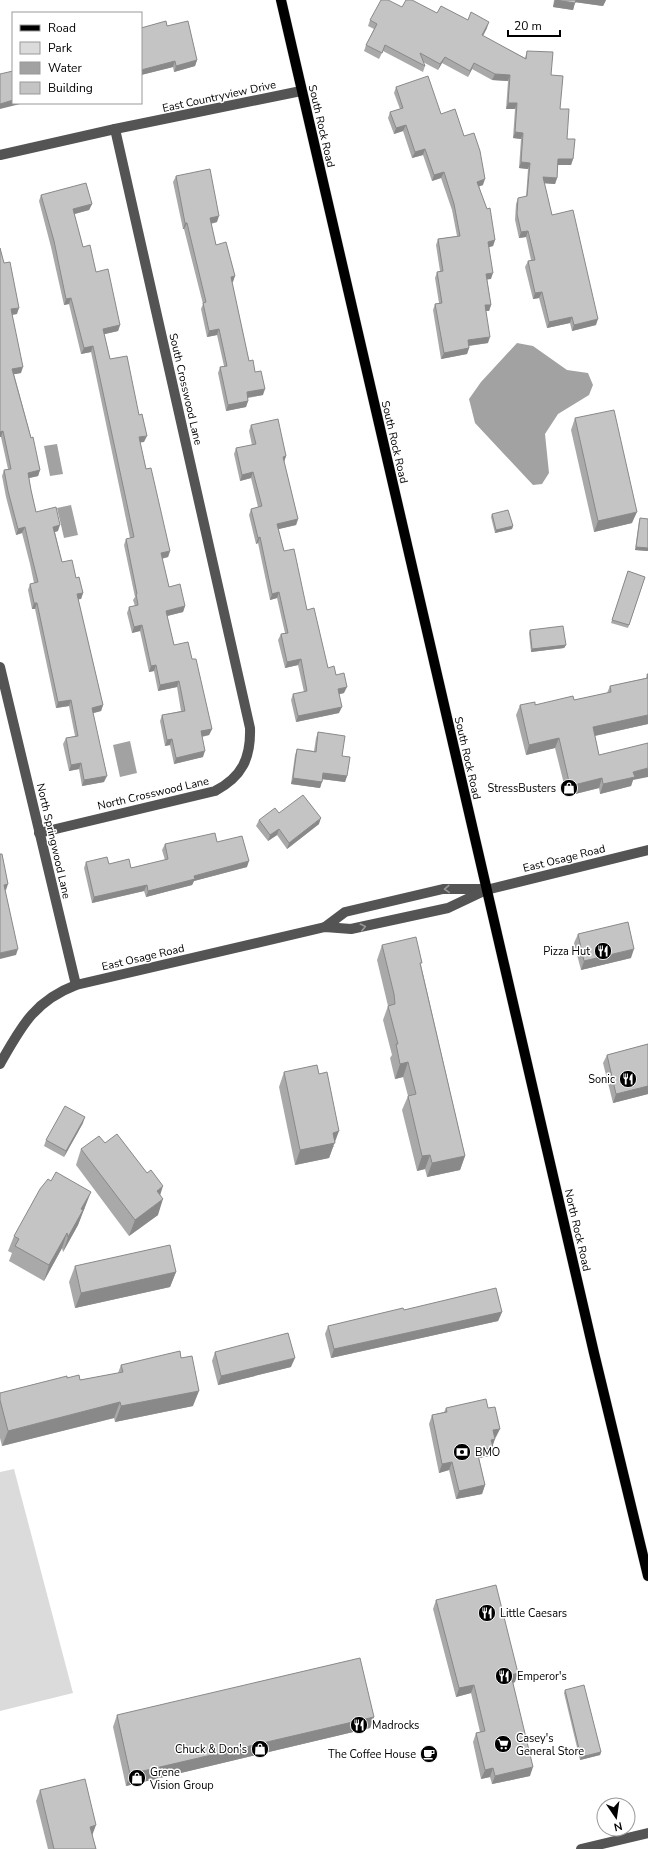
<svg xmlns="http://www.w3.org/2000/svg" width="648" height="1849" font-family="'Nunito Sans',sans-serif">
<rect width="100%" height="100%" fill="#fff"/>
<!-- green -->
<path fill="#dbdbdb" d="M14,1469l59,224 -73,18v-239z"/>
<!-- water -->
<g fill="#a2a2a2">
<path d="M517,343l16,3 34,24 21,3 5,12 -4,10 -31,19 -13,20 4,39 -7,11 -9,1 -58,-62 -6,-24 12,-17z"/>
<path d="M57,444l6,30 -13,2 -6,-30z"/>
<path d="M71,505l7,30 -14,3 -7,-30z"/>
<path d="M130,741l7,32 -17,4 -7,-32z"/>
</g>
<g fill="none" stroke-linecap="round" stroke-linejoin="round">
<defs>
<path id="major" d="M281,0l313,1353 54,223"/>
</defs>
<!-- major casing -->
<use href="#major" stroke="#dbdbdb" stroke-width="11"/>
<!-- minor -->
<g stroke="#545454" stroke-width="10">
<path d="M0,155l115,-26 186,-38"/>
<path d="M0,667l76,318"/>
<path d="M39,833l176,-42c27,-14 36,-33 35,-63l-135,-599"/>
<path d="M325,927l20,-15 98,-23h40"/>
<path d="M0,1064c21,-37 34,-63 76,-79l249,-58 26,2 97,-21 38,-18 162,-40"/>
<path d="M581,1849l67,-16"/>
</g>
<!-- major -->
<use href="#major" stroke="#000" stroke-width="10"/>
</g>
<!-- wall -->
<g fill="#a9a9a9">
<path d="M554,0h52l-3,6 -28,-4 -2,8 -20,-3z"/>
<path d="M402,7l35,6 31,7 19,8 -4,8 42,22 2,-7 24,24 9,34 7,30 6,20 -2,6h-13l-1,13 -2,6 -11,-1 8,32 44,110 -24,6 -2,-8 -23,5 -8,-30 -6,1 -8,-32 3,-6 3,-1 -5,-23 -7,1 -4,-18 1,-16 2,-6 8,-1 2,-28 -9,-1 2,-29 -8,-1 2,-29h-9l2,-28 -16,-1 -20,-11 -4,8 -26,-14 -4,7 -15,-8 2,4 -2,6 -40,-21 -4,8 -15,-8 2,-6 8,-16 -6,-3 2,-6z"/>
<path d="M167,26l30,34 -2,6 -21,6 -1,-5 -32,8v-47z"/>
<path d="M396,87l45,27 23,22 19,49 -4,1 16,54 -2,6 -4,1 2,32h-4l4,26 -2,6h-3l2,32 -19,3v2l-2,6 -26,5 -8,-49 2,-6 4,-1 -4,-25 2,-6 3,-1 -4,-26 2,-6 19,-3 -5,-26 -11,-32 -9,3 -9,-26 -11,3 -9,-27 -9,3 -6,-16 2,-6 10,-3 -6,-16z"/>
<path d="M176,176l41,46 -6,2 5,21 19,31 -3,7 17,78 6,11 8,23 -15,3v3l-2,6 -20,4 -8,-38 2,-6 4,-1 -7,-31 -10,2 -6,-28 2,-5 -19,-75h-1l-10,-47z"/>
<path d="M41,195l51,9 -3,6 -15,4 9,33 13,25 24,53 -2,6 -14,3 6,25 34,83h-4l6,27 24,82 -2,6 -6,2 7,28 16,19 -2,6 -16,4 7,29 18,14 20,70 -3,6 -7,2 1,20 -29,7 -4,-19 -5,1 -5,-25 2,-6 19,-4 -4,-24 -19,4 -4,-20 -5,1 -9,-41 -8,2 -5,-20 2,-6 6,-1 -2,-6 2,-3 -11,-52 2,-6 4,-1 -39,-186 -10,2 -12,-50 -5,1 -13,-58 -12,-46z"/>
<path d="M0,248l17,66 -5,1 9,58 -7,1 26,96 -2,6 -9,2 2,12 5,22 22,19 -3,1 7,30 14,16 7,15 -2,6h-3l25,106 -2,6 -8,2 11,69 -22,4 -3,-17 -10,2 -6,-27 3,-6 9,-2 -6,-30 -13,2 -21,-99h-3l-4,-19 2,-6 4,-1 -4,-19 -8,-31 -6,2 -10,-38 -4,-21 2,-6 4,-1 -7,-32h-1z"/>
<path d="M575,418l57,105 -38,9 -23,-102z"/>
<path d="M251,425l35,31 -2,6 14,57 -2,6 -18,4 6,22 23,59 21,58 8,7 8,18 -5,1v19l-43,9 -5,-22 2,-6 11,-2 -6,-27 -13,3 -7,-28 3,-6 4,-1 -8,-35 -7,2 -12,-57 -2,1 -7,-29 2,-6 7,-2 -7,-29 -11,3 -6,-27 2,-6 16,-3 -3,-14z"/>
<path d="M492,514l21,12 -1,3 -17,4 -4,-16z"/>
<path d="M640,518l8,1v32l-13,-1 4,-29z"/>
<path d="M628,571l17,6 -17,51 -17,-5z"/>
<path d="M530,630l36,15 -2,3 -33,4 -2,-19z"/>
<path d="M647,674h1v50l-53,12 4,19 34,25 -2,6 -31,8 -1,-6 -32,8 -12,-48 -29,7 -10,-40 4,-10h15l39,-5 33,-7 3,-7 36,-8z"/>
<path d="M318,732l24,24 5,20 -2,6 -23,-3 -2,9 -29,-4 4,-29 2,-6 17,2 2,-13z"/>
<path d="M259,820l60,4 -32,25 -10,-14 -9,6 -12,-15z"/>
<path d="M217,842l30,25 -53,14 -2,4 -46,12 -2,-6 -52,12 -8,-35 2,-6 23,2 22,4 34,-8 -3,-10 3,-6z"/>
<path d="M578,934l53,24 -50,12 -7,-27z"/>
<path d="M382,945l39,20 44,191 -5,14 -33,7 -2,-8 -8,2 -15,-61 6,-14 -5,-19 -8,2 -5,-21 2,-3 -9,-35 5,-14 -11,-46z"/>
<path d="M648,1044v50l-35,9 -10,-40 4,-8z"/>
<path d="M284,1072l50,75h-1l-4,11 -34,7 -16,-78z"/>
<path d="M83,1123l-19,34 -20,-11 2,-6z"/>
<path d="M105,1143l53,72 -29,21 -53,-71 5,-16z"/>
<path d="M85,1208l-2,3 -5,14 -15,27 -1,-4 -18,33 -35,-20 3,-8 -4,-2 6,-15z"/>
<path d="M75,1266l101,6 -6,15 -95,21 -6,-26z"/>
<path d="M404,1310l98,2 -4,9 -167,37 -6,-24 3,-8z"/>
<path d="M215,1352l76,15 -73,18 -6,-24z"/>
<path d="M181,1358l12,48 -78,16 -1,-4 -112,28 -2,-8v-45l67,-15 13,2 38,-7 3,-8z"/>
<path d="M446,1408h42l8,29 -1,1 -6,18 -10,2 6,27 -3,9 -26,5 -7,-29 -10,3 -10,-49 3,-9 12,-3z"/>
<path d="M436,1600l79,82 -2,1 17,93 -38,8 -2,-7 -9,2 -8,-37 3,-9 4,-1 -9,-39 -15,4 -23,-88z"/>
<path d="M565,1690l36,62 -1,3 -20,5 -16,-67z"/>
<path d="M117,1715l257,2 -4,11 -244,58 -13,-59z"/>
<path d="M40,1790l52,46 4,13h-48l-12,-48z"/>
</g>
<!-- shaded-wall -->
<g fill="#898989">
<path d="M555,0l20,3 -2,7 -20,-3z"/>
<path d="M575,0h31l-3,6 -29,-4z"/>
<path d="M489,22l-2,6 -7,13 2,-6z"/>
<path d="M445,57l-3,6 -4,7 2,-6z"/>
<path d="M197,60l-2,6 -21,6 2,-6z"/>
<path d="M175,61l-2,6 -32,8v-5z"/>
<path d="M474,63l-2,6 -4,8 2,-6z"/>
<path d="M495,74l15,1 -2,6 -16,-1z"/>
<path d="M13,100v3h11l-24,6v-5z"/>
<path d="M508,103h9l-2,6h-9z"/>
<path d="M406,125l-3,6 -9,3 2,-6z"/>
<path d="M515,132l8,1 -2,6 -8,-1z"/>
<path d="M425,149l-2,6 -11,3 3,-6z"/>
<path d="M558,159h15l-2,6h-15z"/>
<path d="M521,162l9,1 -2,6 -9,-1z"/>
<path d="M444,172l-3,6 -9,3 2,-6z"/>
<path d="M543,177l14,1 -2,6 -15,-1z"/>
<path d="M485,179l-2,6 -8,3 2,-6z"/>
<path d="M92,204l-3,6 -18,5 2,-6z"/>
<path d="M219,216l-2,6 -9,2 2,-6z"/>
<path d="M185,223h2l-3,6h-1z"/>
<path d="M528,231l-2,6 -7,1 2,-6z"/>
<path d="M495,240l-2,6 -7,2 2,-6z"/>
<path d="M493,273l-2,6 -7,1 2,-6z"/>
<path d="M235,276l-2,6 -4,1 2,-6z"/>
<path d="M542,292l-3,6 -6,1 2,-6z"/>
<path d="M71,298l-2,6 -5,1 2,-6z"/>
<path d="M485,305h6l-2,6h-6z"/>
<path d="M19,308l-2,6 -8,1 2,-6z"/>
<path d="M572,317l-2,6 -23,5 2,-6z"/>
<path d="M598,319l-2,6 -24,6 2,-6z"/>
<path d="M120,325l-2,6 -17,4 2,-6z"/>
<path d="M219,329l-2,6 -10,2 2,-6z"/>
<path d="M490,337l-2,6 -22,3 2,-6z"/>
<path d="M93,346l-2,6 -10,2 3,-6z"/>
<path d="M469,348l-2,6 -26,5 3,-6z"/>
<path d="M23,367l-2,6 -11,2 2,-6z"/>
<path d="M265,389l-2,6 -19,3 3,-6z"/>
<path d="M248,401l-2,6 -20,4 2,-6z"/>
<path d="M3,431l-2,6h-1v-5z"/>
<path d="M147,436l-3,6 -7,1 2,-6z"/>
<path d="M286,456l-2,6 -1,-5z"/>
<path d="M40,470l-2,6 -13,3 3,-6z"/>
<path d="M253,472l-2,6 -11,3 2,-6z"/>
<path d="M637,512l-5,11 -38,9 4,-11z"/>
<path d="M298,519l-2,6 -21,5 2,-6z"/>
<path d="M60,525l-2,6 -7,2 2,-6z"/>
<path d="M513,526l-1,3 -17,4 1,-3z"/>
<path d="M25,527l-3,6 -6,2 2,-6z"/>
<path d="M260,537l-2,6 -2,1 2,-6z"/>
<path d="M636,547l12,1v3l-13,-1z"/>
<path d="M170,551l-2,6 -9,2 2,-6z"/>
<path d="M279,592l-2,6 -7,2 2,-6z"/>
<path d="M83,593l-2,6 -6,1 2,-6z"/>
<path d="M34,603h3l-2,6h-3z"/>
<path d="M185,606l-2,6 -20,5 3,-6z"/>
<path d="M142,625l-2,6 -8,2 2,-6z"/>
<path d="M566,645l-2,3 -33,4 1,-3z"/>
<path d="M301,659l-3,6 -13,3 2,-6z"/>
<path d="M156,665l-2,6 -5,1 2,-6z"/>
<path d="M179,681l-2,6 -19,4 2,-6z"/>
<path d="M347,687l-3,6 -8,2 2,-6z"/>
<path d="M71,700l-2,6 -13,2 2,-6z"/>
<path d="M103,705l-2,6 -11,3 2,-6z"/>
<path d="M342,707l-3,6 -43,9 2,-6z"/>
<path d="M648,715v9l-59,13 4,-10z"/>
<path d="M212,729l-3,6 -10,2 2,-6z"/>
<path d="M559,738l-4,10 -29,7 3,-10z"/>
<path d="M172,739l-2,6 -5,1 2,-6z"/>
<path d="M205,751l-2,6 -29,7 2,-6z"/>
<path d="M81,763l-2,6 -10,2 2,-6z"/>
<path d="M648,768v9l-15,3 -2,6 -31,8 3,-10 30,-12z"/>
<path d="M323,773l24,3 -2,6 -24,-3z"/>
<path d="M107,776l-3,6 -22,4 2,-6z"/>
<path d="M293,778l29,4 -2,6 -29,-4z"/>
<path d="M602,778l-3,10 -32,8 3,-10z"/>
<path d="M321,818l-2,6 -32,25 2,-6z"/>
<path d="M279,829l-2,6 -9,6 2,-6z"/>
<path d="M249,861l-2,6 -53,14 -2,4 -46,12 2,-6 46,-15z"/>
<path d="M8,884l-2,6 -4,1 2,-6z"/>
<path d="M147,885l-3,6 -52,12 2,-6z"/>
<path d="M18,949l-2,6 -16,4v-6z"/>
<path d="M634,949l-3,9 -50,12 3,-9z"/>
<path d="M408,1062l-5,15 -8,2 5,-15z"/>
<path d="M648,1086v8l-35,9 3,-9z"/>
<path d="M85,1117l-2,6 -19,34 2,-6z"/>
<path d="M339,1131l-10,27 -34,7 5,-15 33,-17z"/>
<path d="M430,1155l-5,14 -8,2 5,-15z"/>
<path d="M465,1156l-5,14 -33,7 5,-14z"/>
<path d="M163,1186l-5,16 -1,-11z"/>
<path d="M91,1192l-13,33 -15,27 5,-15 13,-28z"/>
<path d="M163,1199l-5,16 -29,21 6,-16z"/>
<path d="M67,1233l-5,15 -18,33 5,-16z"/>
<path d="M176,1272l-6,15 -95,21 6,-15z"/>
<path d="M502,1312l-4,9 -167,37 3,-9z"/>
<path d="M295,1358l-4,9 -73,18 3,-9z"/>
<path d="M199,1391l-6,15 -78,16 6,-16z"/>
<path d="M120,1402l-6,16 -112,28 6,-15z"/>
<path d="M500,1429l-4,8 -6,2 3,-9z"/>
<path d="M495,1439l-6,17 -15,3 3,-8 14,-11z"/>
<path d="M452,1462l-3,8 -10,3 3,-9z"/>
<path d="M485,1485l-3,9 -26,5 3,-8z"/>
<path d="M518,1673l-3,9 -7,2 3,-9z"/>
<path d="M474,1685l-3,8 -15,4 3,-9z"/>
<path d="M374,1717l-4,11 -244,58 4,-12z"/>
<path d="M601,1752l-1,3 -20,5 1,-3z"/>
<path d="M533,1767l-3,9 -38,8 3,-8z"/>
<path d="M493,1768l-3,9 -9,2 4,-9z"/>
<path d="M96,1825l-4,11 -2,-9z"/>
</g>
<!-- building -->
<g fill="#c4c4c4" stroke="#898989">
<path d="M381,0h7l14,7 4,-7h6l25,13 4,-7 27,14 3,-8 18,10 -7,13 44,24 1,-8 26,1 -2,23 12,1 -3,33h9l-2,30h8l-2,20h-15l-1,19 -14,-1 9,38 21,-5 25,109 -24,6 -2,-8 -23,5 -7,-30 -7,1 -7,-32 7,-1 -7,-29 -7,1 -4,-18 1,-16 9,-2 3,-33 -9,-1 2,-29 -8,-1 2,-29h-9l2,-28 -15,-1 -21,-11 -4,8 -25,-14 -5,7 -20,-11 5,13 -40,-21 -3,8 -16,-8 11,-21 -7,-4z"/>
<path d="M555,0h21l-1,3z"/>
<path d="M166,21l1,5 21,-5 9,39 -21,6 -1,-5 -34,9v-42z"/>
<path d="M13,71v29l-13,4v-30z"/>
<path d="M428,76l13,38 14,-5 9,27 10,-3 6,18 5,28 -8,3 10,27 3,-1 5,32 -7,2 5,31 -7,1 5,31h-6l5,32 -22,3 1,8 -25,5 -9,-49 7,-1 -5,-31 6,-1 -5,-32 22,-3 -6,-32 -10,-32 -10,3 -9,-26 -10,3 -9,-27 -10,3 -6,-16 13,-4 -7,-21z"/>
<path d="M210,169l9,47 -9,2 6,27 10,-3 9,34 -4,1 18,84 4,-1 2,12 6,-1 4,18 -18,3 1,9 -20,4 -8,-38 7,-1 -8,-37 -10,2 -6,-28 3,-1 -19,-79h-2l-9,-47z"/>
<path d="M86,183l6,21 -19,5 10,38 7,-2 6,27 12,-3 12,56 -17,4 7,30 17,-3 12,59 3,-1 5,22 -8,1 7,32 5,-1 19,83 -9,2 8,34 11,-3 5,22 -19,5 8,34 14,-3 4,17h4l16,70 -11,2 4,20 -29,7 -4,-19 -5,1 -5,-25 23,-4 -6,-30 -19,4 -4,-20 -5,1 -9,-41 -8,2 -5,-20 9,-2 -2,-11h1l-11,-55 8,-2 -41,-191 -9,2 -13,-50 -5,1 -12,-58 -13,-46z"/>
<path d="M0,248l4,15 6,-1 9,46 -8,1 12,58 -11,2 19,69 2,-1 7,33 -12,3 3,17 5,22 20,-5 4,18 -7,2 9,35 10,-2 4,18 3,-1 4,16 -6,1 26,111 -11,3 15,68 -23,4 -3,-17 -10,2 -5,-27 12,-2 -7,-36 -13,2 -21,-99h-3l-4,-19 8,-2 -6,-24 -7,-31 -7,2 -10,-38 -4,-21 7,-1 -8,-38 -3,1z"/>
<path d="M614,410l23,102 -39,9 -23,-103z"/>
<path d="M278,419l8,37 -3,1 15,62 -21,5 7,27 10,-2 13,61 7,-2 14,60 6,-2 2,9 8,-2 3,14 -9,2 4,18 -44,9 -5,-22 14,-3 -6,-32 -14,3 -6,-28 7,-1 -9,-41 -7,2 -12,-57 -2,1 -7,-29 11,-3 -9,-34 -11,3 -6,-27 20,-4 -5,-19z"/>
<path d="M508,510l5,16 -17,4 -4,-16z"/>
<path d="M640,518l8,1v29l-12,-1z"/>
<path d="M628,571l17,6 -16,48 -17,-5z"/>
<path d="M563,626l3,19 -34,4 -2,-19z"/>
<path d="M647,674h1v41l-55,12 6,28 49,-12v25l-15,4 2,5 -32,7 -1,-6 -32,8 -11,-48 -30,7 -9,-40 15,-3v3l38,-9 1,4 37,-8 -1,-6 38,-8z"/>
<path d="M318,732l27,4 -3,20 8,1 -3,19 -24,-3 -1,9 -29,-4 4,-29 19,3z"/>
<path d="M303,795l18,23 -32,25 -10,-14 -9,6 -11,-15 16,-12 4,5z"/>
<path d="M215,833l2,9 25,-6 7,25 -55,15 1,3 -47,12 -1,-6 -53,12 -8,-35 21,-5 2,7 20,-5 2,9 37,-9 -3,-15z"/>
<path d="M0,854h2l6,30 -4,1 14,64 -18,4z"/>
<path d="M628,922l6,27 -50,12 -6,-27z"/>
<path d="M416,937l6,26h-2l45,193 -33,7 -2,-8 -8,1 -14,-60 8,-2 -8,-32 -8,2 -4,-20h2l-10,-38 7,-2 -1,-10 -12,-49z"/>
<path d="M648,1044v42l-32,8 -9,-39z"/>
<path d="M317,1065l2,9 8,-2 12,59 -6,2 2,10 -35,7 -16,-78z"/>
<path d="M65,1106l20,11 -19,34 -20,-11z"/>
<path d="M117,1134l30,39 4,-3 12,16 -6,5 6,8 -28,21 -54,-71 18,-13 6,7z"/>
<path d="M56,1172l35,20 -10,17 2,1 -15,27 -1,-4 -18,32 -34,-19 4,-7 -5,-3 26,-47 8,-10 3,2z"/>
<path d="M170,1245l6,27 -95,21 -6,-27z"/>
<path d="M496,1288l6,24 -168,37 -6,-23 75,-18 1,2z"/>
<path d="M288,1333l7,25 -74,18 -6,-24z"/>
<path d="M180,1351l1,7 11,-2 7,35 -78,15 -1,-4 -112,29 -8,-31v-7l67,-17v2l12,-3 1,5 43,-8 -2,-7z"/>
<path d="M486,1399l2,9 7,-1 5,22 -7,1 2,9 -4,1 2,7 -16,4 8,34 -26,6 -7,-29 -10,2 -10,-49 15,-3 -1,-4z"/>
<path d="M496,1585l22,88 -7,2 22,92 -38,9 -2,-8 -8,2 -9,-37 9,-2 -11,-46 -15,3 -23,-88z"/>
<path d="M360,1658l14,59 -244,57 -13,-59z"/>
<path d="M584,1685l17,67 -20,5 -16,-67z"/>
<path d="M85,1779l11,46 -6,2 6,22h-42l-14,-59z"/>
</g>
<!-- one-way arrows -->
<defs><path id="oneway-chevron" d="M-2-3.5L2.5 0L-2 3.5" fill="none" stroke-width="1.6" stroke-linecap="round" stroke-linejoin="round"/></defs>
<g stroke="#989898">
<use href="#oneway-chevron" transform="translate(447 889) rotate(178)"/>
<use href="#oneway-chevron" transform="translate(363 927) rotate(-13)"/>
</g>
<!-- icons -->
<defs>
<symbol id="shop-disc" viewBox="-11 -11 22 22"><circle r="9.5" fill="#000" stroke="#fff"/><path d="M-5-2.5h2.3a2.7 3.5 0 0 1 5.4 0H5L5.5 6h-11ZM-1.5-2.5h3a1.5 2.3 0 0 0-3 0Z" fill="#fff"/></symbol>
<symbol id="restaurant-disc" viewBox="-11 -11 22 22"><circle r="9.5" fill="#000" stroke="#fff"/><path d="M-5-6h1v4h1v-4h1v4h1v-4h1v5L-1.5 .5V6h-2V.5L-5-1ZM5-6V6H3V1.5H1.5Q1.5-4 5-6Z" fill="#fff"/></symbol>
<symbol id="bank-disc" viewBox="-11 -11 22 22"><circle r="9.5" fill="#000" stroke="#fff"/><path d="M-6-4H6V4H-6ZM0-2.3a2.3 2.3 0 1 0 0 4.6a2.3 2.3 0 1 0 0-4.6Z" fill="#fff"/></symbol>
<symbol id="supermarket-disc" viewBox="-11 -11 22 22"><circle r="9.5" fill="#000" stroke="#fff"/><path d="M-6-5.5h2.5l.6 2H6L4.5 2H-2.5L-4.4-4H-6ZM-1.5 3.2a1.3 1.3 0 1 0 .1 0ZM3 3.2a1.3 1.3 0 1 0 .1 0Z" fill="#fff"/></symbol>
<symbol id="cafe-disc" viewBox="-11 -11 22 22"><circle r="9.5" fill="#000" stroke="#fff"/><path d="M-5.5-4.5H6V0H3Q3 3.5 0 3.5H-2.5Q-5.5 3.5-5.5 0ZM3-3.2v2h1.7v-2ZM-6 4.5H4V6H-6Z" fill="#fff"/></symbol>
</defs>
<g fill-rule="evenodd">
<use href="#shop-disc" x="559" y="778" width="20" height="20"/>
<use href="#restaurant-disc" x="593" y="941" width="20" height="20"/>
<use href="#restaurant-disc" x="618" y="1069" width="20" height="20"/>
<use href="#bank-disc" x="452" y="1442" width="20" height="20"/>
<use href="#restaurant-disc" x="477" y="1603" width="20" height="20"/>
<use href="#restaurant-disc" x="494" y="1666" width="20" height="20"/>
<use href="#restaurant-disc" x="349" y="1715" width="20" height="20"/>
<use href="#supermarket-disc" x="493" y="1734" width="20" height="20"/>
<use href="#shop-disc" x="250" y="1739" width="20" height="20"/>
<use href="#cafe-disc" x="419" y="1744" width="20" height="20"/>
<use href="#shop-disc" x="127" y="1768" width="20" height="20"/>
</g>
<g text-anchor="middle" stroke-width="3" stroke-linejoin="round" paint-order="stroke">
<!-- street labels -->
<g font-size="11" fill="#000" stroke="#fff">
<text transform="translate(219 96) rotate(-12)" y="4">East Countryview Drive</text>
<text transform="translate(322 126) rotate(77)" y="4">South Rock Road</text>
<text transform="translate(186 389) rotate(77)" y="4">South Crosswood Lane</text>
<text transform="translate(395 442) rotate(77)" y="4">South Rock Road</text>
<text transform="translate(468 758) rotate(77)" y="4">South Rock Road</text>
<text transform="translate(153 793) rotate(-13)" y="4">North Crosswood Lane</text>
<text transform="translate(54 841) rotate(77)" y="4">North Springwood Lane</text>
<text transform="translate(564 858) rotate(-14)" y="4">East Osage Road</text>
<text transform="translate(143 957) rotate(-13)" y="4">East Osage Road</text>
<text transform="translate(578 1230) rotate(77)" y="4">North Rock Road</text>
</g>
<!-- poi labels -->
<g font-size="11" fill="#000" stroke="#fff" text-anchor="start">
<text x="556" y="792" text-anchor="end">StressBusters</text>
<text x="590" y="955" text-anchor="end">Pizza Hut</text>
<text x="615" y="1083" text-anchor="end">Sonic</text>
<text x="475" y="1456">BMO</text>
<text x="500" y="1617">Little Caesars</text>
<text x="517" y="1680">Emperor's</text>
<text x="372" y="1729">Madrocks</text>
<text x="516" y="1742">Casey's<tspan x="516" dy="13">General Store</tspan></text>
<text x="247" y="1753" text-anchor="end">Chuck &amp; Don's</text>
<text x="416" y="1758" text-anchor="end">The Coffee House</text>
<text x="150" y="1776">Grene<tspan x="150" dy="13">Vision Group</tspan></text>
</g>
</g>
<!-- legend -->
<rect x="12" y="12" width="130" height="92" fill="#ffffff" stroke="#999999"/>
<rect x="20" y="25" width="20" height="6" fill="#000000" stroke="#999999"/>
<text x="48" y="32" font-size="12" fill="#000000">Road</text>
<rect x="20" y="42" width="20" height="12" fill="#dbdbdb" stroke="#999999"/>
<text x="48" y="52" font-size="12" fill="#000000">Park</text>
<rect x="20" y="62" width="20" height="12" fill="#a2a2a2" stroke="#999999"/>
<text x="48" y="72" font-size="12" fill="#000000">Water</text>
<rect x="20" y="82" width="20" height="12" fill="#c4c4c4" stroke="#999999"/>
<text x="48" y="92" font-size="12" fill="#000000">Building</text>
<!-- north arrow -->
<g transform="translate(616 1817) rotate(167)"><circle r="19" fill="#ffffff" stroke="#999999"/>
<path d="M0-3L7 15L0 10L-7 15Z" fill="#000000"/>
<text y="-6" font-size="11" font-weight="bold" text-anchor="middle" fill="#000000">N</text>
</g>
<!-- scale -->
<path d="M508 30v6h52v-6" fill="none" stroke="#000000" stroke-width="2"/>
<text x="514" y="30" font-size="12" fill="#000000" stroke="#ffffff" stroke-width="3" paint-order="stroke">20 m</text>
</svg>
